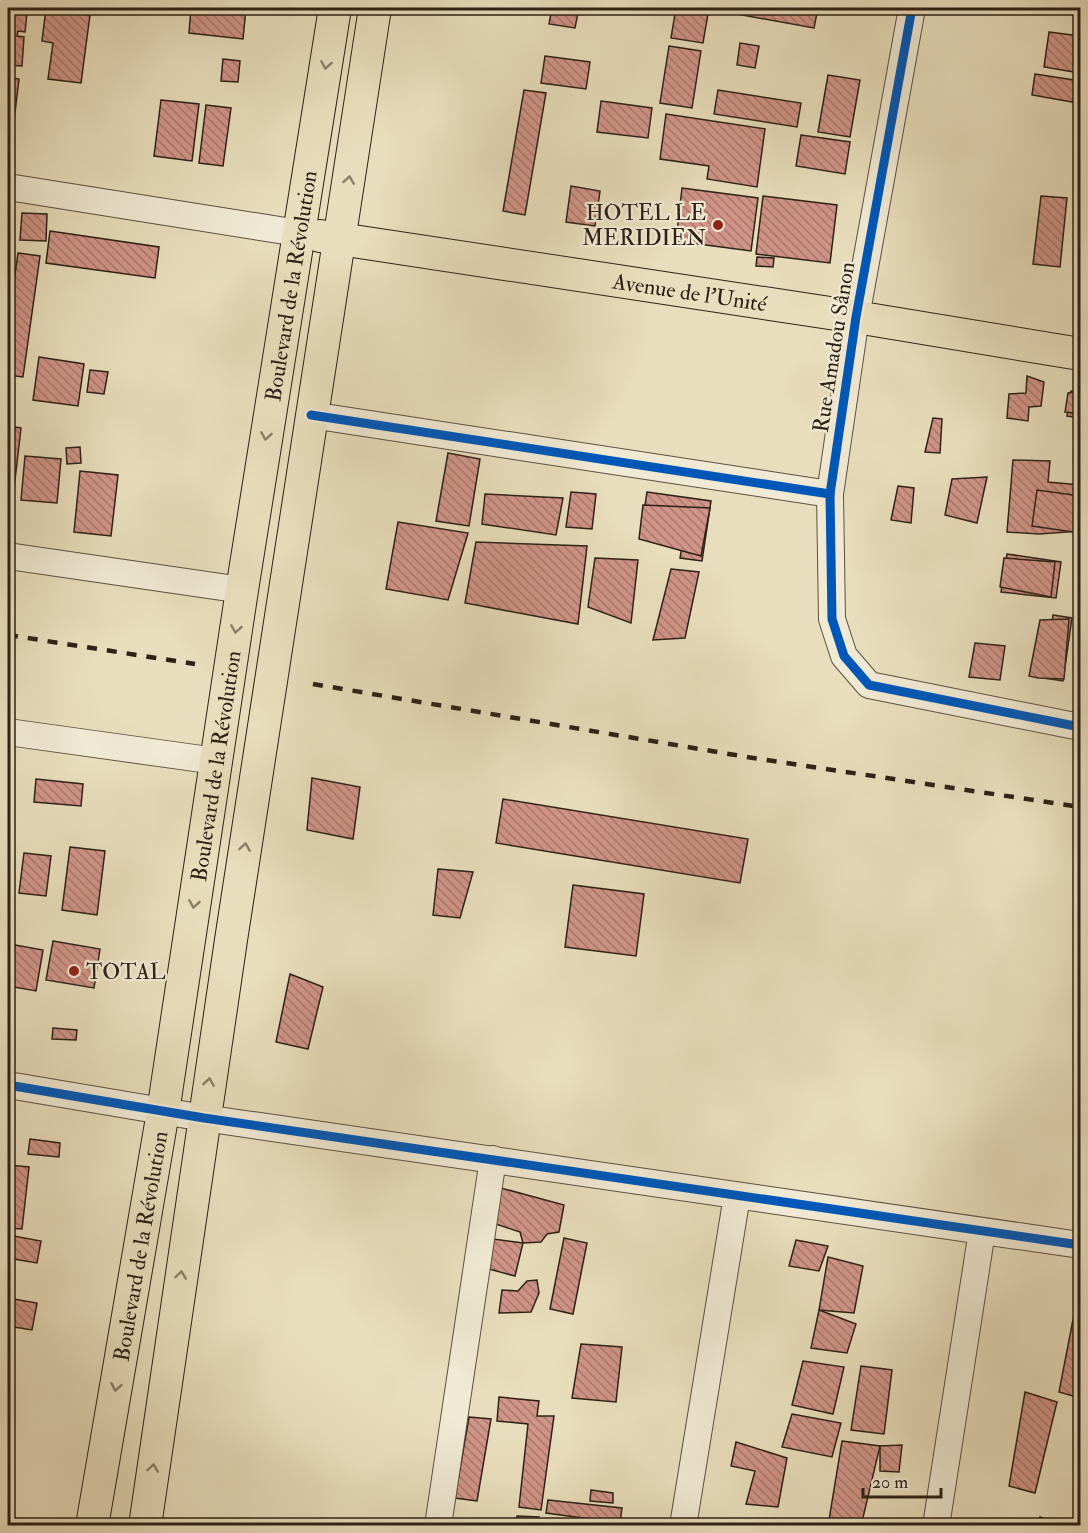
<svg xmlns="http://www.w3.org/2000/svg" width="1088" height="1533" font-family="'IM FELL Double Pica',serif">
<defs>
<pattern id="building-back-hatch" width="6" height="6" patternUnits="userSpaceOnUse" patternTransform="scale(1.5)"><rect width="6" height="6" fill="#d09488"/><path d="M-1 5l2 2M0 0l6 6M5-1l2 2" fill="none" stroke="#a9786e"/></pattern>
</defs>
<rect width="100%" height="100%" fill="#e8ddbc"/>
<filter id="stains"><feTurbulence type="fractalNoise" baseFrequency=".00333" numOctaves="4"/><feColorMatrix values="0 0 0 0 .2 0 0 0 0 .09 0 0 0 0 .02 0 0 0 .5 -.17"/></filter>
<radialGradient id="worn" r=".72"><stop offset=".6" stop-color="#630" stop-opacity="0"/><stop offset="1" stop-color="#630" stop-opacity=".3"/></radialGradient>
<!-- building -->
<g fill="url(#building-back-hatch)" stroke="#2d2115" stroke-width="1.5">
<path d="M46,8l44,7 -9,68 -33,-4 5,-36 -11,-2z"/>
<path d="M191,8h55l-3,31 -54,-6z"/>
<path d="M552,8h27l-4,20 -26,-4z"/>
<path d="M676,8h33l-6,35 -32,-5z"/>
<path d="M732,8h86l-4,20 -83,-15z"/>
<path d="M8,11l19,2 -2,19 -7,-1 -1,5 7,1 -2,29 -14,-1z"/>
<path d="M1049,32l31,4v37l-36,-6z"/>
<path d="M740,43l19,3 -4,22 -18,-3z"/>
<path d="M669,46l32,5 -9,57 -32,-5z"/>
<path d="M545,56l45,6 -4,27 -45,-6z"/>
<path d="M223,59l17,2 -2,21 -17,-1z"/>
<path d="M1035,74l45,7 -2,22 -46,-8z"/>
<path d="M828,75l32,5 -10,57 -32,-5z"/>
<path d="M8,77l11,2 -6,50 -5,-1z"/>
<path d="M524,90l22,3 -21,122 -22,-4z"/>
<path d="M718,90l83,13 -4,24 -83,-13z"/>
<path d="M161,100l38,4 -7,57 -38,-5z"/>
<path d="M601,101l51,7 -4,30 -51,-6z"/>
<path d="M206,105l25,3 -8,58 -24,-3z"/>
<path d="M666,114l99,15 -8,58 -50,-8 2,-13 -49,-7z"/>
<path d="M801,135l49,7 -5,32 -49,-8z"/>
<path d="M571,186l29,5 -5,35 -29,-4z"/>
<path d="M682,188l76,10 -7,53 -75,-10z"/>
<path d="M763,196l74,9 -7,58 -74,-9z"/>
<path d="M1041,196l26,2 -7,69 -27,-3z"/>
<path d="M22,213l25,1 -1,27 -26,-1z"/>
<path d="M50,231l109,16 -4,31 -109,-15z"/>
<path d="M18,253l22,3 -17,121 -15,-2v-50z"/>
<path d="M757,257l17,1 -1,9 -17,-1z"/>
<path d="M39,357l45,7 -6,42 -45,-6z"/>
<path d="M90,370l18,2 -4,22 -17,-2z"/>
<path d="M1027,376l17,6 -3,24 -12,1 -1,14 -21,-3 2,-24 17,-1z"/>
<path d="M1071,391l9,1v26l-13,-2z"/>
<path d="M1080,392v22l-15,-2 3,-19z"/>
<path d="M933,418l9,1 -2,34 -15,-1z"/>
<path d="M8,426l13,2 -12,104h-1z"/>
<path d="M80,447l1,16 -14,1 -1,-16z"/>
<path d="M448,453l32,6 -11,67 -33,-5z"/>
<path d="M25,456l36,3 -4,44 -36,-3z"/>
<path d="M1013,460l37,1 -2,21 32,3v46l-41,3 -32,-2z"/>
<path d="M80,471l38,4 -7,61 -37,-4z"/>
<path d="M987,477l-10,46 -32,-8 7,-36z"/>
<path d="M898,486l16,2 -3,35 -20,-3z"/>
<path d="M1037,490l43,6v37l-48,-7z"/>
<path d="M571,492l25,2 -4,35 -26,-2z"/>
<path d="M647,492l64,9 -9,60 -22,-3 2,-12 -42,-7z"/>
<path d="M485,494l78,4 -7,37 -74,-11z"/>
<path d="M643,505l67,3 -9,48 -62,-17z"/>
<path d="M398,522l70,11 -20,67 -62,-11z"/>
<path d="M476,542l111,4 -9,78 -113,-21z"/>
<path d="M1007,554l54,8 -5,36 -55,-6z"/>
<path d="M595,558l43,2 -7,63 -43,-16z"/>
<path d="M1004,558l51,4 -4,35 -51,-10z"/>
<path d="M671,569l28,3 -14,66 -32,2z"/>
<path d="M1053,615l19,3 -9,63 -19,-3z"/>
<path d="M1069,619l-5,60 -26,-1 -9,-2 11,-56z"/>
<path d="M975,643l30,3 -5,34 -31,-3z"/>
<path d="M312,778l48,9 -7,52 -46,-9z"/>
<path d="M36,779l47,5 -2,22 -47,-4z"/>
<path d="M503,799l245,40 -8,44 -244,-40z"/>
<path d="M70,847l35,4 -8,64 -35,-5z"/>
<path d="M24,853l27,3 -5,40 -27,-3z"/>
<path d="M438,869l35,3 -13,46 -27,-3z"/>
<path d="M573,885l71,9 -8,62 -71,-9z"/>
<path d="M53,941l47,8 -6,39 -48,-8z"/>
<path d="M15,945l28,5 -7,41 -28,-5z"/>
<path d="M290,974l33,13 -15,62 -32,-7z"/>
<path d="M53,1028l24,2 -1,10 -24,-1z"/>
<path d="M30,1139l30,4 -1,14 -31,-3z"/>
<path d="M8,1165l21,2 -7,62 -14,-1z"/>
<path d="M501,1188l63,17 -5,27 -12,2 -6,8 -18,1 -3,-11 -24,-8z"/>
<path d="M8,1235l33,6 -4,22 -29,-5z"/>
<path d="M564,1238l23,5 -14,71 -23,-5z"/>
<path d="M493,1239l30,4 -8,33 -26,-7z"/>
<path d="M796,1240l32,6 -9,25 -30,-5z"/>
<path d="M828,1257l35,9 -9,47 -35,-3z"/>
<path d="M537,1280l2,13 -8,19 -32,1 3,-23 16,1 9,-10z"/>
<path d="M8,1298l29,5 -5,27 -24,-4z"/>
<path d="M1076,1304h4v94l-21,-6z"/>
<path d="M819,1310l37,14 -9,29 -36,-5z"/>
<path d="M581,1344l41,3 -6,55 -44,-4z"/>
<path d="M803,1361l41,6 -11,47 -41,-9z"/>
<path d="M861,1366l31,4 -8,64 -33,-4z"/>
<path d="M1025,1392l32,10 -22,91 -26,-7z"/>
<path d="M499,1397l40,4 -2,15h17l-13,94 -22,-3 9,-83 -31,-3z"/>
<path d="M792,1414l49,9 -9,34 -50,-10z"/>
<path d="M469,1417l22,2 -14,82 -22,-3z"/>
<path d="M842,1441l38,5 -19,80h-33z"/>
<path d="M736,1442l51,16 -9,49 -32,-3 9,-33 -24,-5z"/>
<path d="M902,1445l-3,27 -19,-1v-25z"/>
<path d="M591,1490l22,3v10l-23,-2z"/>
<path d="M548,1500l74,8 -2,15 -74,-10z"/>
<path d="M517,1516l22,1 -1,9h-23z"/>
<path d="M1040,1517l18,6v3h-21z"/>
</g>
<g fill="none" stroke-linecap="round" stroke-linejoin="round">
<defs>
<g id="minor">
<path d="M912,8l-56,309 -26,177 2,125 12,37 25,29 211,42"/>
<path d="M8,187l290,46"/>
<path d="M311,415l519,79"/>
<path d="M8,556l234,34"/>
<path d="M8,732l208,29"/>
<path d="M8,1085l196,33 876,127"/>
<path d="M438,1526l55,-367"/>
<path d="M683,1526l54,-330"/>
<path d="M936,1526l46,-295"/>
</g>
<g id="major">
<path id="s1" d="M320,236l536,81 224,37"/>
<path id="s2" d="M92,1526l71,-414 79,-522 93,-582"/>
<path d="M145,1526l86,-586 144,-932"/>
</g>
</defs>
<!-- minor casing -->
<use href="#minor" stroke="#5c503f" stroke-width="28"/>
<!-- major casing -->
<use href="#major" stroke="#2d2115" stroke-width="34"/>
<!-- minor -->
<use href="#minor" stroke="#f0e9d3" stroke-width="26"/>
<!-- major -->
<use href="#major" stroke="#e8ddbc" stroke-width="32"/>
<!-- rail -->
<g stroke="#2d2115" stroke-width="4.5" stroke-dasharray="10 10" stroke-linecap="butt">
<path d="M8,635l187,29"/>
<path d="M313,684l440,74 327,49"/>
</g>
<defs>
<g id="cycleway">
<path d="M912,8l-56,309 -26,177 2,125 12,37 25,29 211,42"/>
<path d="M311,415l519,79"/>
<path d="M8,1085l196,33 876,127"/>
</g>
</defs>
<!-- cycleway casing -->
<use href="#cycleway" stroke="#f0e9d3" stroke-width="13"/>
<!-- cycleway -->
<use href="#cycleway" stroke="#0057b8" stroke-width="9"/>
</g>
<!-- one-way arrows -->
<defs><path id="oneway-chevron" d="M-2-3.5L2.5 0L-2 3.5" fill="none" stroke-width="1.6" stroke-linecap="round" stroke-linejoin="round" transform="scale(1.5)"/></defs>
<g stroke="#8a7f68">
<use href="#oneway-chevron" transform="translate(326 65) rotate(99)"/>
<use href="#oneway-chevron" transform="translate(349 180) rotate(-81)"/>
<use href="#oneway-chevron" transform="translate(266 436) rotate(99)"/>
<use href="#oneway-chevron" transform="translate(236 629) rotate(99)"/>
<use href="#oneway-chevron" transform="translate(245 847) rotate(-81)"/>
<use href="#oneway-chevron" transform="translate(194 904) rotate(99)"/>
<use href="#oneway-chevron" transform="translate(209 1082) rotate(-81)"/>
<use href="#oneway-chevron" transform="translate(181 1275) rotate(-82)"/>
<use href="#oneway-chevron" transform="translate(116 1387) rotate(100)"/>
<use href="#oneway-chevron" transform="translate(153 1468) rotate(-82)"/>
</g>
<!-- markers -->
<g fill="#8f2418" stroke="#f0e9d3" stroke-width="2">
<circle cx="718" cy="225" r="6"/>
<circle cx="74" cy="971" r="6"/>
</g>
<g text-anchor="middle" stroke-width="4.5" stroke-linejoin="round" paint-order="stroke">
<!-- poi labels -->
<g font-size="22" fill="#2d2115" stroke="#f0e9d3" text-anchor="end">
<text x="706" y="220">HOTEL LE<tspan x="706" dy="25">MERIDIEN</tspan></text>
<text x="86" y="979" text-anchor="start">TOTAL</text>
</g>
<!-- street labels -->
<g font-size="22" fill="#2d2115" stroke="#f0e9d3">
<text dy="8" stroke="none"><textPath href="#s2" startOffset="1256">Boulevard de la Révolution</textPath></text>
<text dy="8" stroke="none"><textPath href="#s1" startOffset="374">Avenue de l'Unité</textPath></text>
<text transform="translate(833 347) rotate(-81)" y="8">Rue Amadou Sânon</text>
<text dy="8" stroke="none"><textPath href="#s2" startOffset="770">Boulevard de la Révolution</textPath></text>
<text dy="8" stroke="none"><textPath href="#s2" startOffset="284">Boulevard de la Révolution</textPath></text>
</g>
</g>
<!-- margin -->
<rect width="1088" height="1533" fill="none" stroke="#e8ddbc" stroke-width="30"/>
<rect x="9" y="9" width="1070" height="1515" fill="none" stroke="#2d2115" stroke-width="3"/>
<rect x="15" y="15" width="1058" height="1503" fill="none" stroke="#2d2115" stroke-width="1.5"/>
<!-- scale -->
<path d="M863 1488v9h78v-9" fill="none" stroke="#2d2115" stroke-width="3"/>
<text x="872" y="1488" font-size="18" fill="#2d2115" stroke="#f0e9d3" stroke-width="4.5" paint-order="stroke">20 m</text>
<rect width="100%" height="100%" filter="url(#stains)"/>
<rect width="100%" height="100%" fill="url(#worn)"/>
</svg>
